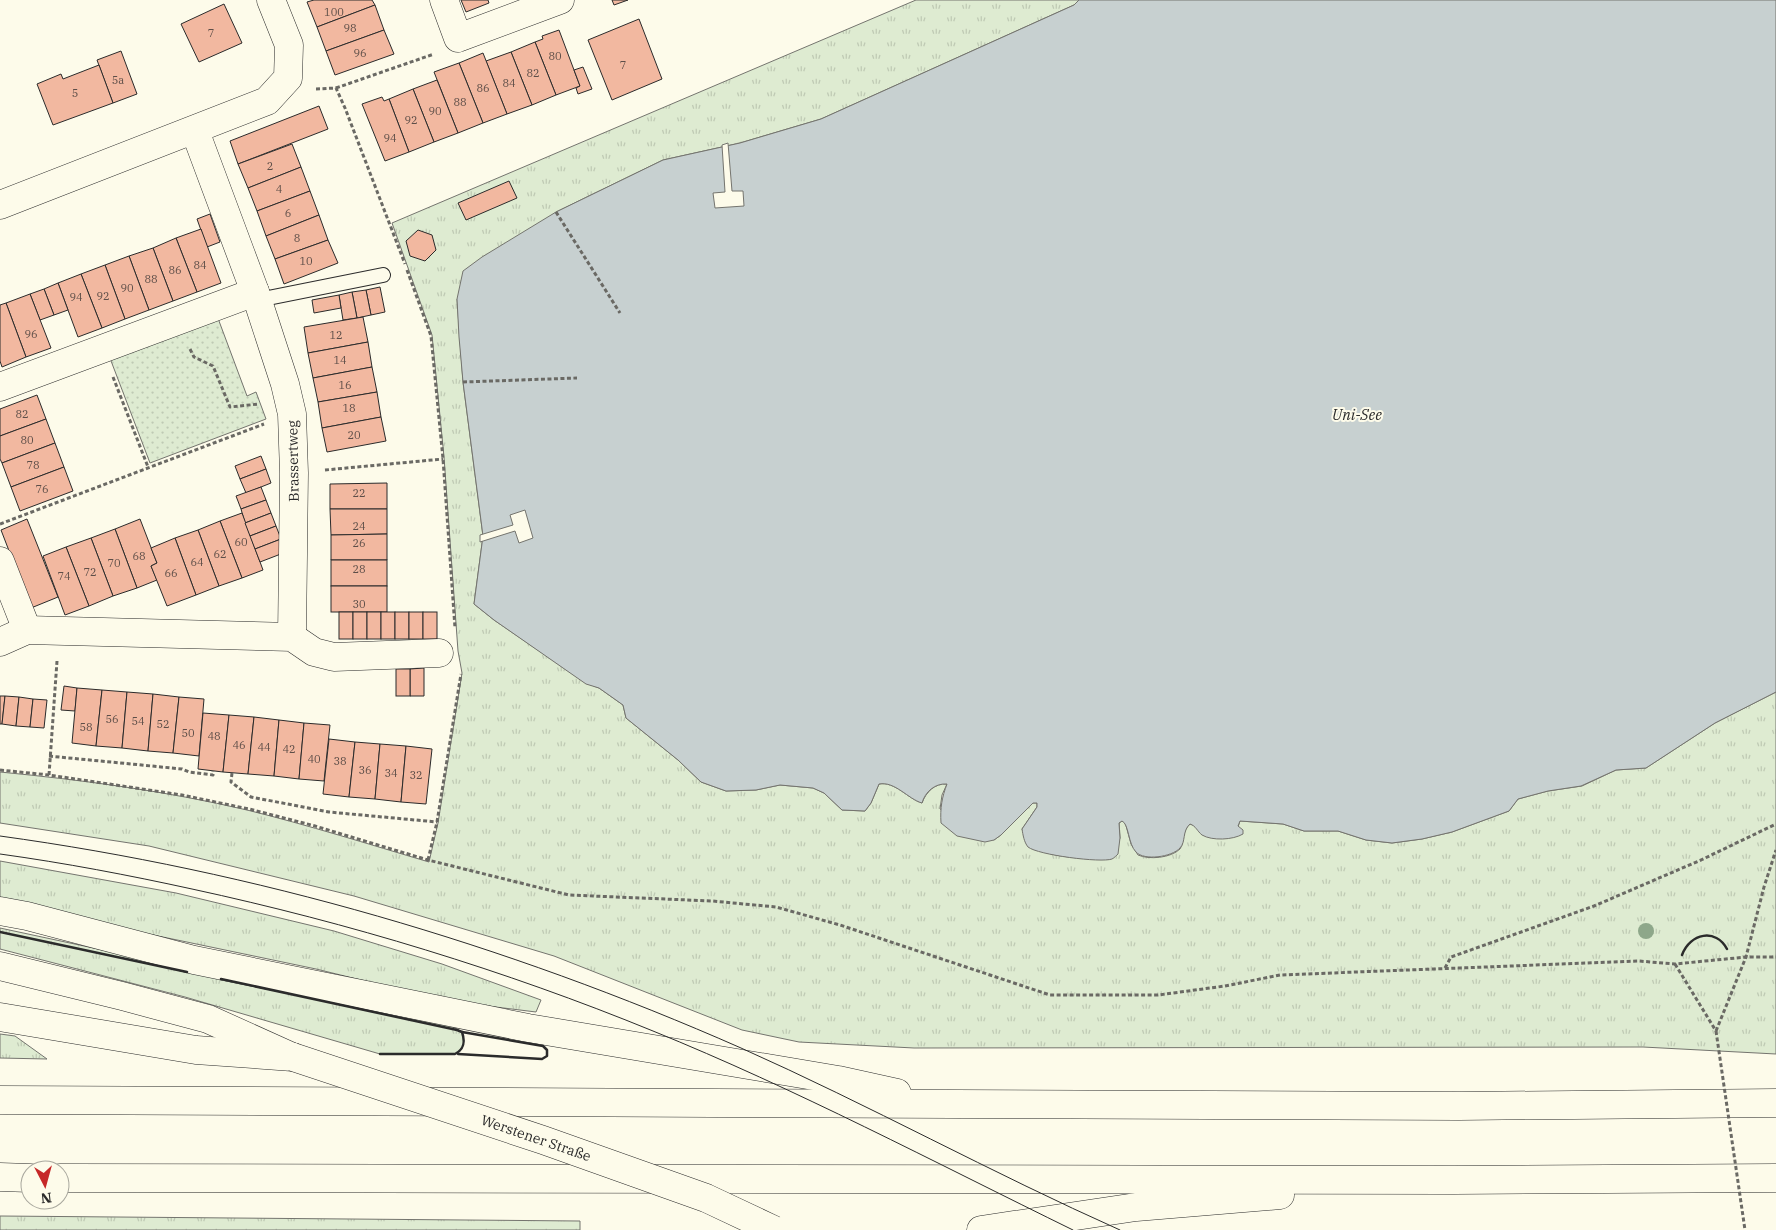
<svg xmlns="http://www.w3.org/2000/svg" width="1776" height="1230" font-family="'IBM Plex Serif',serif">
<defs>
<pattern id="grass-tufts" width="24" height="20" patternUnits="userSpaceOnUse" patternTransform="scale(1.25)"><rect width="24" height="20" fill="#deebd1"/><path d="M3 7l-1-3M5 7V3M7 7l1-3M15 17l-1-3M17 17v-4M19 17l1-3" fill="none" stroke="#bfcab4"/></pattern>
<pattern id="park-dots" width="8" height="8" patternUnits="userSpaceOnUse" patternTransform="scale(1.25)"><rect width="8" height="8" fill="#deebd1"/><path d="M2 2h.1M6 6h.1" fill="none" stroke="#bfcab4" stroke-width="1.8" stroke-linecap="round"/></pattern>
</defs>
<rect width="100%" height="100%" fill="#fdfbea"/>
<!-- grass -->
<g fill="url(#grass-tufts)" stroke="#74746e">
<path d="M916,0h163l-5,5 -253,114 -81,24 -77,17 -107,52 -99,87 6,83 20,154 -9,68 20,16 92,63 13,5 24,17 3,13 52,42 23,22 25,9 30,-1 24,-5 33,3 11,5 18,17 23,1 6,-8 8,-19c16,-3 29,15 43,19 4,-11 13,-20 25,-19l-5,11 -2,14 54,31 7,-5 32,-32h4v4l-15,22 7,18c27,11 53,12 82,12l9,-21 -1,-15 3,-2 3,1 6,22 7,11c11,5 33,3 42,-6 5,-7 1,-17 10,-25l5,2 8,9 35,-8 2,-6 43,3 21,7h34l28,9 26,3 30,-4 30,-7 57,-21 9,-12 30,-8 34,-5 34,-16 30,-2 69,-45 61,-31v362l-133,-7 -729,1 -115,-6 -57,-12 -188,-74 -200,-60 -205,-50 -149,-23v-51c83,8 166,19 247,38 61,15 121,34 182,52l9,-39 24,-150 -4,-22 -14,-194 -12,-122 -40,-112z"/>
<path d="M0,861l176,32 158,38 108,33 99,36 -5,12 -89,-11 -131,-32 -316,-66z"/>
<path d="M0,928l448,96 14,8c3,9 3,17 -7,22h-75l-195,-57 -185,-48z"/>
<path d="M0,1034l15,2 32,23 -47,-1z"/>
<path d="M0,1216l580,5v9h-580z"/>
</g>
<!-- park -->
<path fill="url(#park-dots)" stroke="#74746e" d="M216,313l31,83 9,-4 10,27 -116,44 -42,-110z"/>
<!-- water -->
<path fill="#c7d0d0" stroke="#74746e" d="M1079,0h697v692l-61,31 -69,45 -30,2 -35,16 -33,5 -30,8 -9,12 -57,21 -30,7 -30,4 -26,-3 -28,-9h-34l-21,-7 -43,-3 -2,5 5,4v4c-10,6 -31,7 -41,1 -5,-4 -6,-9 -12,-11 -8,7 -4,18 -10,24 -8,9 -36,13 -44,4 -8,-8 -7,-28 -14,-31l-3,2 1,15 -2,16c-1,1 -4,4 -6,5 -11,4 -74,-4 -84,-12 -4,-5 -5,-12 -6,-18l15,-22v-4h-4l-32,32 -7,5 -9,2 -28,-6 -16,-13c-1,-15 1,-26 6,-39 -12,-1 -22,8 -25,19 -14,-4 -27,-22 -43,-19l-8,19 -6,8 -23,-1 -18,-17 -11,-5 -33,-3 -24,5 -30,1 -25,-9 -23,-22 -52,-42 -3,-13 -24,-17 -13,-4 -92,-64 -20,-16 9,-68 -20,-154 -4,-45 -2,-38 6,-28 19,-14 74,-45 107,-52 77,-17 81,-24 253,-114z"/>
<!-- pier -->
<g fill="#fdfbea" stroke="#74746e">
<path d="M728,143l4,48h11l1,15 -29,2 -2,-15 12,-1 -3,-47z"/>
<path d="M525,510l8,28 -14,5 -4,-12 -35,11v-7l33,-10 -3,-10z"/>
</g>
<!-- building -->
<g fill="#f2b8a0" stroke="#2b2b2b">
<path d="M314,0h58l3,5 -58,22 -10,-25z"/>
<path d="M461,0h27l1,3 -23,9z"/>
<path d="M612,0h16l-14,5z"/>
<path d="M224,4l18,39 -43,19 -18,-38z"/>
<path d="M375,5l9,25 -58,21 -9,-24z"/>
<path d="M639,19l23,60 -50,21 -24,-60z"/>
<path d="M384,30l10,24 -59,21 -9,-24z"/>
<path d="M559,30l21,56 -24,9 -21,-53 8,-3 -1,-3z"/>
<path d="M535,42l21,53 -24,10 -21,-53z"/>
<path d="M121,51l16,43 -24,9 -16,-43z"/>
<path d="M511,52l21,53 -25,9 -21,-53z"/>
<path d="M483,53l24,61 -24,9 -24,-60z"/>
<path d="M459,63l24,60 -25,10 -24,-61z"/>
<path d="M99,65l14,38 -60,22 -16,-41 24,-10 2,5z"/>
<path d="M583,67l9,22 -14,5 -2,-6 4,-2 -6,-16z"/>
<path d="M437,80l21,53 -24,9 -21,-53z"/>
<path d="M413,89l21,53 -25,10 -20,-53z"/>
<path d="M382,97l2,4 5,-2 20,53 -24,9 -23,-57z"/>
<path d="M319,106l9,23 -90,35 -8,-23z"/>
<path d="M292,144l9,23 -53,21 -10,-24z"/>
<path d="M301,167l9,24 -53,20 -9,-23z"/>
<path d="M509,181l8,17 -51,22 -8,-17z"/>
<path d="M310,191l9,24 -53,21 -9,-25z"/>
<path d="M210,214l10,28 -13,5 -10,-28z"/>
<path d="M319,215l9,25 -53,19 -9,-23z"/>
<path d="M201,229l20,54 -24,9 -21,-54z"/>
<path d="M418,230l14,5 4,15 -11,11 -15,-5 -4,-15z"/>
<path d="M176,238l21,54 -24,9 -20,-53z"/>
<path d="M328,240l10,23 -54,21 -9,-25z"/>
<path d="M153,248l20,53 -24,9 -20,-54z"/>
<path d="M129,256l20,54 -24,9 -20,-54z"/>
<path d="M105,265l20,54 -23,9 -21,-54z"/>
<path d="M81,274l21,54 -24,9 -20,-54z"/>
<path d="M58,283l10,27 -14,5 -10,-26z"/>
<path d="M380,287l5,25 -14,3 -5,-25z"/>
<path d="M44,289l10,26 -14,5 -10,-26z"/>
<path d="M366,290l5,25 -14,3 -5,-26z"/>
<path d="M352,292l5,26 -14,2 -4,-25z"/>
<path d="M30,294l21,54 -25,9 -20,-54z"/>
<path d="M339,295l2,13 -27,5 -2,-13z"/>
<path d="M6,303l20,54 -24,10 -2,-6v-56z"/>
<path d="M363,317l5,25 -60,11 -4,-26z"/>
<path d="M368,342l4,25 -59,11 -5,-25z"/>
<path d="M372,367l5,25 -59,10 -5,-24z"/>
<path d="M377,392l4,25 -59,11 -4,-26z"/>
<path d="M37,395l9,24 -46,17v-27z"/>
<path d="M381,417l5,24 -59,11 -5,-24z"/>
<path d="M46,419l9,24 -53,20 -2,-4v-23z"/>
<path d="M55,443l9,24 -53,20 -9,-24z"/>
<path d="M261,456l5,13 -26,10 -5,-13z"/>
<path d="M64,467l9,24 -53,20 -9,-24z"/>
<path d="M266,469l5,14 -25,10 -6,-14z"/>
<path d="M387,483v26h-57v-25z"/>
<path d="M261,487l5,13 -25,9 -5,-13z"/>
<path d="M266,500l5,13 -26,10 -4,-14z"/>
<path d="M330,509h57v25l-56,1z"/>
<path d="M242,513l21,57 -21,8 -22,-57z"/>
<path d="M271,513l5,13 -26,10 -5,-13z"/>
<path d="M27,519l31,78 -27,11 -30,-78z"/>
<path d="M140,519l17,44 -6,3 6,14 -20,8 -22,-59z"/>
<path d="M220,521l22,57 -23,8 -21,-56z"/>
<path d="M276,526l5,13 -26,10 -5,-13z"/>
<path d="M115,529l22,59 -24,8 -22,-58z"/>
<path d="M198,530l21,56 -23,9 -21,-57z"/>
<path d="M387,534v26h-56v-25z"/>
<path d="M91,538l22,58 -24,10 -23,-59z"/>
<path d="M175,538l21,57 -29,11 -16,-40 6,-3 -6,-15z"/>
<path d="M281,539l5,13 -26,10 -5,-13z"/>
<path d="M66,547l23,59 -24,9 -22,-59z"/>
<rect x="331" y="560" width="56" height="26"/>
<rect x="331" y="586" width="56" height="26"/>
<rect x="339" y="612" width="14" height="27"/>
<rect x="353" y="612" width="14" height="27"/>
<rect x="367" y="612" width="14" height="27"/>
<rect x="381" y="612" width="14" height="27"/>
<rect x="395" y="612" width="14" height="27"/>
<rect x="409" y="612" width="14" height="27"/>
<rect x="423" y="612" width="14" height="27"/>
<path d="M424,668v28h-14v-27z"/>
<rect x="396" y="669" width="14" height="27"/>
<path d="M64,686l13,2 -2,23 -14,-1z"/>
<path d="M77,688l25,2 -6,56 -24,-3z"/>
<path d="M102,690l25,2 -5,56 -26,-2z"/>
<path d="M127,692l26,2 -5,57 -26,-3z"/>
<path d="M153,694l26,3 -6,56 -25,-2z"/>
<path d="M0,696h5l-3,28h-2z"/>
<path d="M5,696l14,1 -3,29 -14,-2z"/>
<path d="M19,697l14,2 -3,28 -14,-1z"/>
<path d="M179,697l25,2 -5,57 -26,-3z"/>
<path d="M33,699l14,1 -3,28 -14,-1z"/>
<path d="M203,713l26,2 -6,57 -25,-3z"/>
<path d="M229,715l25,2 -6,57 -25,-2z"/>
<path d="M254,717l25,3 -5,56 -26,-2z"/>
<path d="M279,720l25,3 -5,56 -25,-3z"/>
<path d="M304,723l26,2 -6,56 -25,-2z"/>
<path d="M329,739l26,3 -6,55 -26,-3z"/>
<path d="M355,742l25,2 -5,55 -26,-2z"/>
<path d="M380,744l26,2 -5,56 -26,-3z"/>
<path d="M406,746l26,3 -6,55 -25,-2z"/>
</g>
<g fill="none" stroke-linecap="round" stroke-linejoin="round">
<defs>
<path id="lane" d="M258,300l125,-25"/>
<g id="street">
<path d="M444,0l14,38 102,-38"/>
<path d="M195,131l60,161 30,92 7,30 2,59 -2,164"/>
<path d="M0,205l267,-104 21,-23 1,-33 -18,-45"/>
<path d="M0,387l255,-95"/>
<path d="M0,561l27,69"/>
<path d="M0,642l27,-12 265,7 22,15 20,5 105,-4"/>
</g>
<path id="primary" d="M0,966l122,30 86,23 82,37"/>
<g id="highway">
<path d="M0,911l27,5 167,44 334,68 310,52 59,13"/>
<path d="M0,1017l196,33 97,7"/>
<path d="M0,1100l1459,6 317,-3"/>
<path d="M0,1177l30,1"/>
<path d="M60,1178l1394,2 322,-2"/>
<path d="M981,1230l155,-23 144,-12"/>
</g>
</defs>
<!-- lane casing -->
<use href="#lane" stroke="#2b2b2b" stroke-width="16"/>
<!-- street casing -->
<use href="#street" stroke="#2b2b2b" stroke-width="29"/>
<!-- primary casing -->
<use href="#primary" stroke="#2b2b2b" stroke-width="29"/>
<!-- highway casing -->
<use href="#highway" stroke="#2b2b2b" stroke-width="29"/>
<!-- path -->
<g stroke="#6a6964" stroke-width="3" stroke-dasharray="4 2.5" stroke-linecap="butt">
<path d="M336,88l98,-34"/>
<path d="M316,89l20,-1 9,20 60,156"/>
<path d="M556,212l64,101"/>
<path d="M407,270l24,66 12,123 12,169"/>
<path d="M190,349l4,8 19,9 17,41 29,-3"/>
<path d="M113,377l35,90"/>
<path d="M463,382l114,-4"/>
<path d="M325,470l118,-11"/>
<path d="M0,524l264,-100"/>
<path d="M49,756l133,13 7,3 24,3v-4"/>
<path d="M0,770l49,5 133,20 67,14 66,17 113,34 141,35 143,6 64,6 64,18 210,70h108l67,-9 55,-11 359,-14 36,3 71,-7h30"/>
<path d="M232,773l-1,9 20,15 78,15 108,10"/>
<path d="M49,775l8,-114"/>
<path d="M428,860l9,-38 24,-148"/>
<path d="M1675,964l41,67"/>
<path d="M1445,968l6,-11 143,-51 107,-46 75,-36"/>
<path d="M1716,1031l30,-74 18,-70 12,-37"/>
</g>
<!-- lane -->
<use href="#lane" stroke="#fdfbea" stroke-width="14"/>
<!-- street -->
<use href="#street" stroke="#fdfbea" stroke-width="28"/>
<!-- primary -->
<use href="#primary" stroke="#fdfbea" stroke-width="28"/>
<!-- highway -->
<use href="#highway" stroke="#fdfbea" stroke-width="28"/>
<!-- tram -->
<g stroke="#2b2b2b" stroke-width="1">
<path d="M0,836c255,35 505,108 741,212 128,57 251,125 379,182"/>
<path d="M0,854c65,9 128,21 192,35 157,34 312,81 461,142 143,58 281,131 420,199"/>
</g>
<defs>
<path id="primary-bridge" d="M293,1057l250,83 163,58 68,32"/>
</defs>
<!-- primary-bridge casing -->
<use href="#primary-bridge" stroke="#2b2b2b" stroke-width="29" stroke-linecap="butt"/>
<!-- path-bridge -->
<path stroke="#6a6964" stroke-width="3" stroke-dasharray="4 2.5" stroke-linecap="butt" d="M1716,1031l29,199"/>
<!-- primary-bridge -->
<use href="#primary-bridge" stroke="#fdfbea" stroke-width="28"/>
<!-- wall -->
<g stroke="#2b2b2b" stroke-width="2.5">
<path d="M0,932l187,40"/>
<path d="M1682,955c8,-22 34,-27 45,-6"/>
<path d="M221,979l236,51 5,2c3,9 3,17 -7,22h-75"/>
<path d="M458,1054l84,5 5,-3v-6l-4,-4 -81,-14"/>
</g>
</g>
<!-- trees -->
<circle fill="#8ea78a" cx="1646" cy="931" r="8"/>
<g text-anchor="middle" stroke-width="4" stroke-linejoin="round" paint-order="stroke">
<!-- number labels -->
<g font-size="11" fill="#5d4e48">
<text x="334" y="16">100</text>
<text x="350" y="32">98</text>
<text x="211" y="37">7</text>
<text x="360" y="57">96</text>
<text x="555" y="60">80</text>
<text x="623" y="69">7</text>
<text x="533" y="77">82</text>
<text x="118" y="84">5a</text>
<text x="509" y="87">84</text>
<text x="483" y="92">86</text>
<text x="75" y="97">5</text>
<text x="460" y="106">88</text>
<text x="435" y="115">90</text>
<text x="411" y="124">92</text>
<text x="390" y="142">94</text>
<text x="270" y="170">2</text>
<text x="279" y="193">4</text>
<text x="288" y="217">6</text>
<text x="297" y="242">8</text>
<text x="306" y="265">10</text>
<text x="200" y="269">84</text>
<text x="175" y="274">86</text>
<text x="151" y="283">88</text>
<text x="127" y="292">90</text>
<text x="103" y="300">92</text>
<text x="76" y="301">94</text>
<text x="31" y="338">96</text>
<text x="336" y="339">12</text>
<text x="340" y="364">14</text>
<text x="345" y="389">16</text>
<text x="349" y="412">18</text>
<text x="22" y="418">82</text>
<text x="354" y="439">20</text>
<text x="27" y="444">80</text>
<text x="33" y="469">78</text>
<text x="42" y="493">76</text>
<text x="359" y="497">22</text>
<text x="359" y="530">24</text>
<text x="241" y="546">60</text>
<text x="359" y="547">26</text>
<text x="220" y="558">62</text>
<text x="139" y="560">68</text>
<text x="197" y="566">64</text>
<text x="114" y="567">70</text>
<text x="359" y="573">28</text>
<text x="90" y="576">72</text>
<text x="171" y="577">66</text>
<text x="64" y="580">74</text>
<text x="359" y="608">30</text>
<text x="112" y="723">56</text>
<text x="138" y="725">54</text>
<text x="163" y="728">52</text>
<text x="86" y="731">58</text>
<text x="188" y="737">50</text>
<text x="214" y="740">48</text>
<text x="239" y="749">46</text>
<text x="264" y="751">44</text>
<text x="289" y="753">42</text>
<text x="314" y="763">40</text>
<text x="340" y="765">38</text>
<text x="365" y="774">36</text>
<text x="391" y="777">34</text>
<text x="416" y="779">32</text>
</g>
<!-- street labels -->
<g font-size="14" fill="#2b2b2b" stroke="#fdfbea">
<text transform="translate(293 461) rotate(-91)" y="5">Brassertweg</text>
<text transform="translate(536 1138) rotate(19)" y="5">Werstener Straße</text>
</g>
<!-- water labels -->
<g font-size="15" font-style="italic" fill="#2b2b2b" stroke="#fdfbea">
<text x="1357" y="420">Uni-See</text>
</g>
</g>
<!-- north arrow -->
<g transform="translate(45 1185) rotate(174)"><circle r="24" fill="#fdfbea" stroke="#a9a89e"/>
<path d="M0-4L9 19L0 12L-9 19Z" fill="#c62828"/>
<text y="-8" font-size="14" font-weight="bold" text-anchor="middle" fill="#2b2b2b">N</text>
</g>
</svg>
